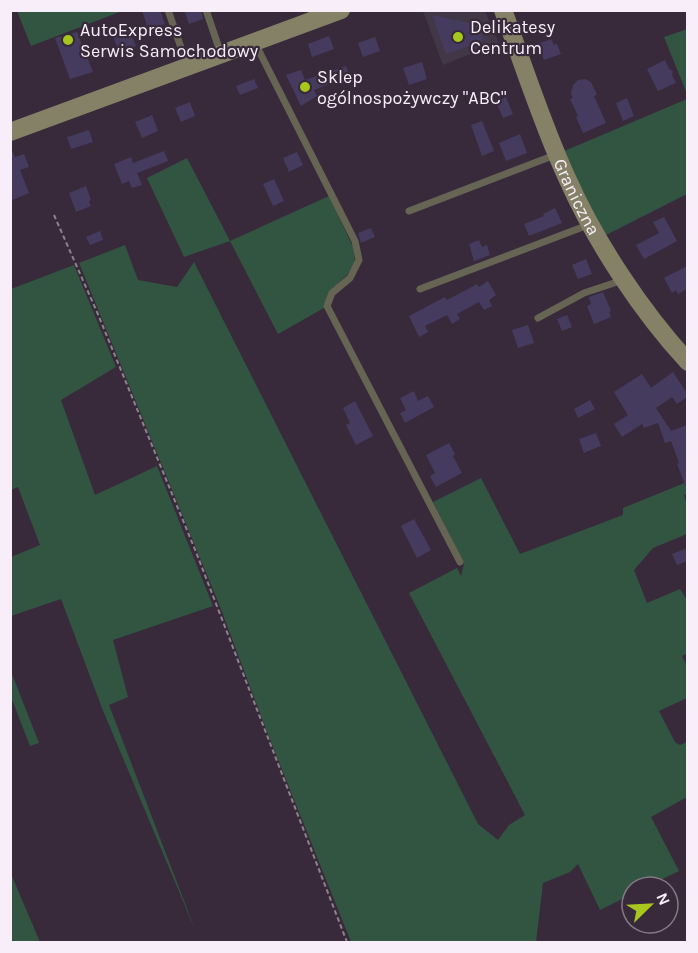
<svg xmlns="http://www.w3.org/2000/svg" width="698" height="953" font-family="Karla,sans-serif">
<rect width="100%" height="100%" fill="#382a3b"/>
<!-- commercial -->
<path fill="#413747" d="M423,11h62l14,32 -56,22z"/>
<!-- green -->
<g fill="#315541">
<path d="M17,11h105l-91,35z"/>
<path d="M687,29h1l-1,65 -23,-57z"/>
<path d="M687,99v95l-83,42 -42,-84z"/>
<path d="M187,158l43,83 99,-45 24,51 2,15 -8,13 -17,16 -6,17 -46,26 -48,-93 -46,16 -37,-79z"/>
<path d="M125,245l13,35 39,7 17,-25 284,562 20,16 11,-15 16,-10 -116,-222 48,-25 4,8 3,-13 -31,-61 48,-24 39,76 103,-39v-7l64,-26v12l-3,1 3,10v29l-34,14 -19,22 13,33 33,-14 7,11v54l-5,2 5,10v32l-28,13 16,31 5,3 7,-3v55l-36,20 28,54 -33,16h-14v7l-32,16 -22,-46 -8,8 -27,11 -7,59h-185l-82,-205 -50,-133 -140,-341z"/>
<path d="M74,265l42,102 -55,33 34,95 62,-29 56,140 -100,34 15,57 -19,8 87,227 -94,-224 -41,-109 -50,17v-59l29,-12 -22,-58 -7,3v-201z"/>
<path d="M10,669l29,74 -9,3 -19,-49z"/>
<path d="M11,874l29,68h-29z"/>
</g>
<!-- building -->
<g fill="#443b5e">
<path d="M142,10h18l5,14 -17,5z"/>
<path d="M184,10h17l2,9 -14,5z"/>
<path d="M432,15l47,10 5,16 -38,13z"/>
<path d="M129,30l7,16 -16,7 -7,-16z"/>
<path d="M77,32l16,40 -23,7 -15,-41z"/>
<path d="M329,36l5,13 -22,8 -4,-13z"/>
<path d="M375,37l5,14 -17,6 -5,-14z"/>
<path d="M551,39l3,6 3,-1 4,10 -17,6 -6,-16z"/>
<path d="M665,60l4,9 4,2 -1,4 4,8 -18,8 -11,-22z"/>
<path d="M422,62l5,17 -18,6 -6,-17z"/>
<path d="M346,66l4,10 -36,14 3,6 -16,10 -15,-31 15,-5 4,10z"/>
<path d="M254,79l4,9 -18,7 -4,-9z"/>
<path d="M585,79l6,3 6,13 -3,1 12,27 -23,10 -7,-16 2,-1 -8,-17 3,-1 -2,-4 2,-9 5,-5z"/>
<path d="M506,97l7,17 -10,4 -7,-16z"/>
<path d="M627,98l7,18 -11,5 -7,-18z"/>
<path d="M190,102l5,14 -14,6 -6,-14z"/>
<path d="M152,115l6,16 -16,7 -7,-16z"/>
<path d="M482,121l12,30 -12,5 -11,-31z"/>
<path d="M89,130l4,12 -22,7 -4,-12z"/>
<path d="M520,134l7,19 -21,8 -7,-18z"/>
<path d="M10,147l5,10 9,-3 5,13 -9,3 9,23 -19,8z"/>
<path d="M164,151l4,10 -31,12 5,12 -10,3 -3,-7 -7,3 -8,-20 17,-7 2,6z"/>
<path d="M297,152l6,13 -14,7 -6,-14z"/>
<path d="M274,179l10,22 -11,5 -10,-22z"/>
<path d="M86,186l5,14 -2,1 2,5 -15,6 -7,-19z"/>
<path d="M555,208l7,15 -33,13 -5,-12 20,-8 -1,-2z"/>
<path d="M664,217l13,24 -33,18 -8,-14 23,-12 -6,-11z"/>
<path d="M371,228l4,9 -14,6 -3,-10z"/>
<path d="M100,231l3,9 -13,5 -4,-8z"/>
<path d="M479,240l3,7 5,-2 3,10 -16,6 -5,-17z"/>
<path d="M586,259l6,15 -14,5 -6,-14z"/>
<path d="M687,266v23l-9,5 -2,-4 -4,3 -8,-15z"/>
<path d="M488,281l8,14 -7,5 3,6 -8,4 -5,-8 -22,12 3,5 -8,5 -5,-9 -22,11 3,6 -9,5 -10,-21 36,-19 2,3 30,-16 2,3z"/>
<path d="M603,292l8,19 -2,1 2,5 -17,7 -7,-18 4,-2 -2,-7z"/>
<path d="M567,315l5,12 -10,4 -5,-12z"/>
<path d="M528,325l6,18 -16,5 -6,-18z"/>
<path d="M673,372l14,21v4l-10,7 -5,-7 -16,11 15,23 16,-6v65l-10,-26 2,-1 -8,-22 -6,2 -7,-20 -14,5 -2,-4 -20,13 -8,-13 14,-9 -14,-23 28,-18 9,14z"/>
<path d="M414,391l4,10 10,-5 6,11 -29,16 -5,-10 6,-3 -6,-12z"/>
<path d="M590,400l5,9 -17,9 -4,-9z"/>
<path d="M355,401l18,35 -17,9 -10,-20 4,-2 -7,-15z"/>
<path d="M596,433l5,13 -17,7 -5,-14z"/>
<path d="M449,443l6,11 -2,2 9,17 -26,14 -6,-11 5,-3 -9,-18z"/>
<path d="M414,519l17,31 -14,8 -16,-32z"/>
<path d="M687,548v13l-10,4 -5,-11z"/>
</g>
<g fill="none" stroke-linecap="round" stroke-linejoin="round">
<!-- path -->
<path stroke="#8e8290" stroke-width="2" stroke-dasharray="4.5 3" stroke-linecap="butt" d="M54,215l43,97 99,240 151,390"/>
<!-- lane -->
<g stroke="#666553" stroke-width="7">
<path d="M168,10l19,55"/>
<path d="M206,10l15,44"/>
<path d="M255,43l100,198 4,19 -9,18 -18,15 -5,13 133,256"/>
<path d="M409,211l146,-56"/>
<path d="M420,289l168,-64"/>
<path d="M538,318l46,-25 39,-13"/>
</g>
<!-- secondary -->
<g stroke="#848166" stroke-width="18">
<path id="s1" d="M503,10c21,56 39,114 64,168 28,63 74,133 121,184"/>
<path d="M10,132l331,-122"/>
</g>
</g>
<!-- markers -->
<g fill="#a8c71d" stroke="#382a3b" stroke-width="2">
<circle cx="458" cy="37" r="6"/>
<circle cx="68" cy="40" r="6"/>
<circle cx="305" cy="87" r="6"/>
</g>
<g text-anchor="middle" stroke-width="4.5" stroke-linejoin="round" paint-order="stroke">
<!-- poi labels -->
<g font-size="18" fill="#f8eef9" stroke="#382a3b" text-anchor="start">
<text x="470" y="33">Delikatesy<tspan x="470" dy="21">Centrum</tspan></text>
<text x="80" y="36">AutoExpress<tspan x="80" dy="21">Serwis Samochodowy</tspan></text>
<text x="317" y="83">Sklep<tspan x="317" dy="21">ogólnospożywczy "ABC"</tspan></text>
</g>
<!-- street labels -->
<g font-size="18" fill="#f8eef9" stroke="#382a3b">
<text dy="6" stroke="none"><textPath href="#s1" startOffset="201">Graniczna</textPath></text>
</g>
</g>
<!-- border -->
<rect width="698" height="953" fill="none" stroke="#f8eef9" stroke-width="24"/>
<!-- north arrow -->
<g transform="translate(650 905) rotate(66)"><circle r="28" fill="#382a3b" stroke="#857887" stroke-width="1.5"/>
<path d="M0-4.5L10 22L0 15L-10 22Z" fill="#a8c71d"/>
<text y="-9" font-size="16" font-weight="bold" text-anchor="middle" fill="#f8eef9">N</text>
</g>
</svg>
